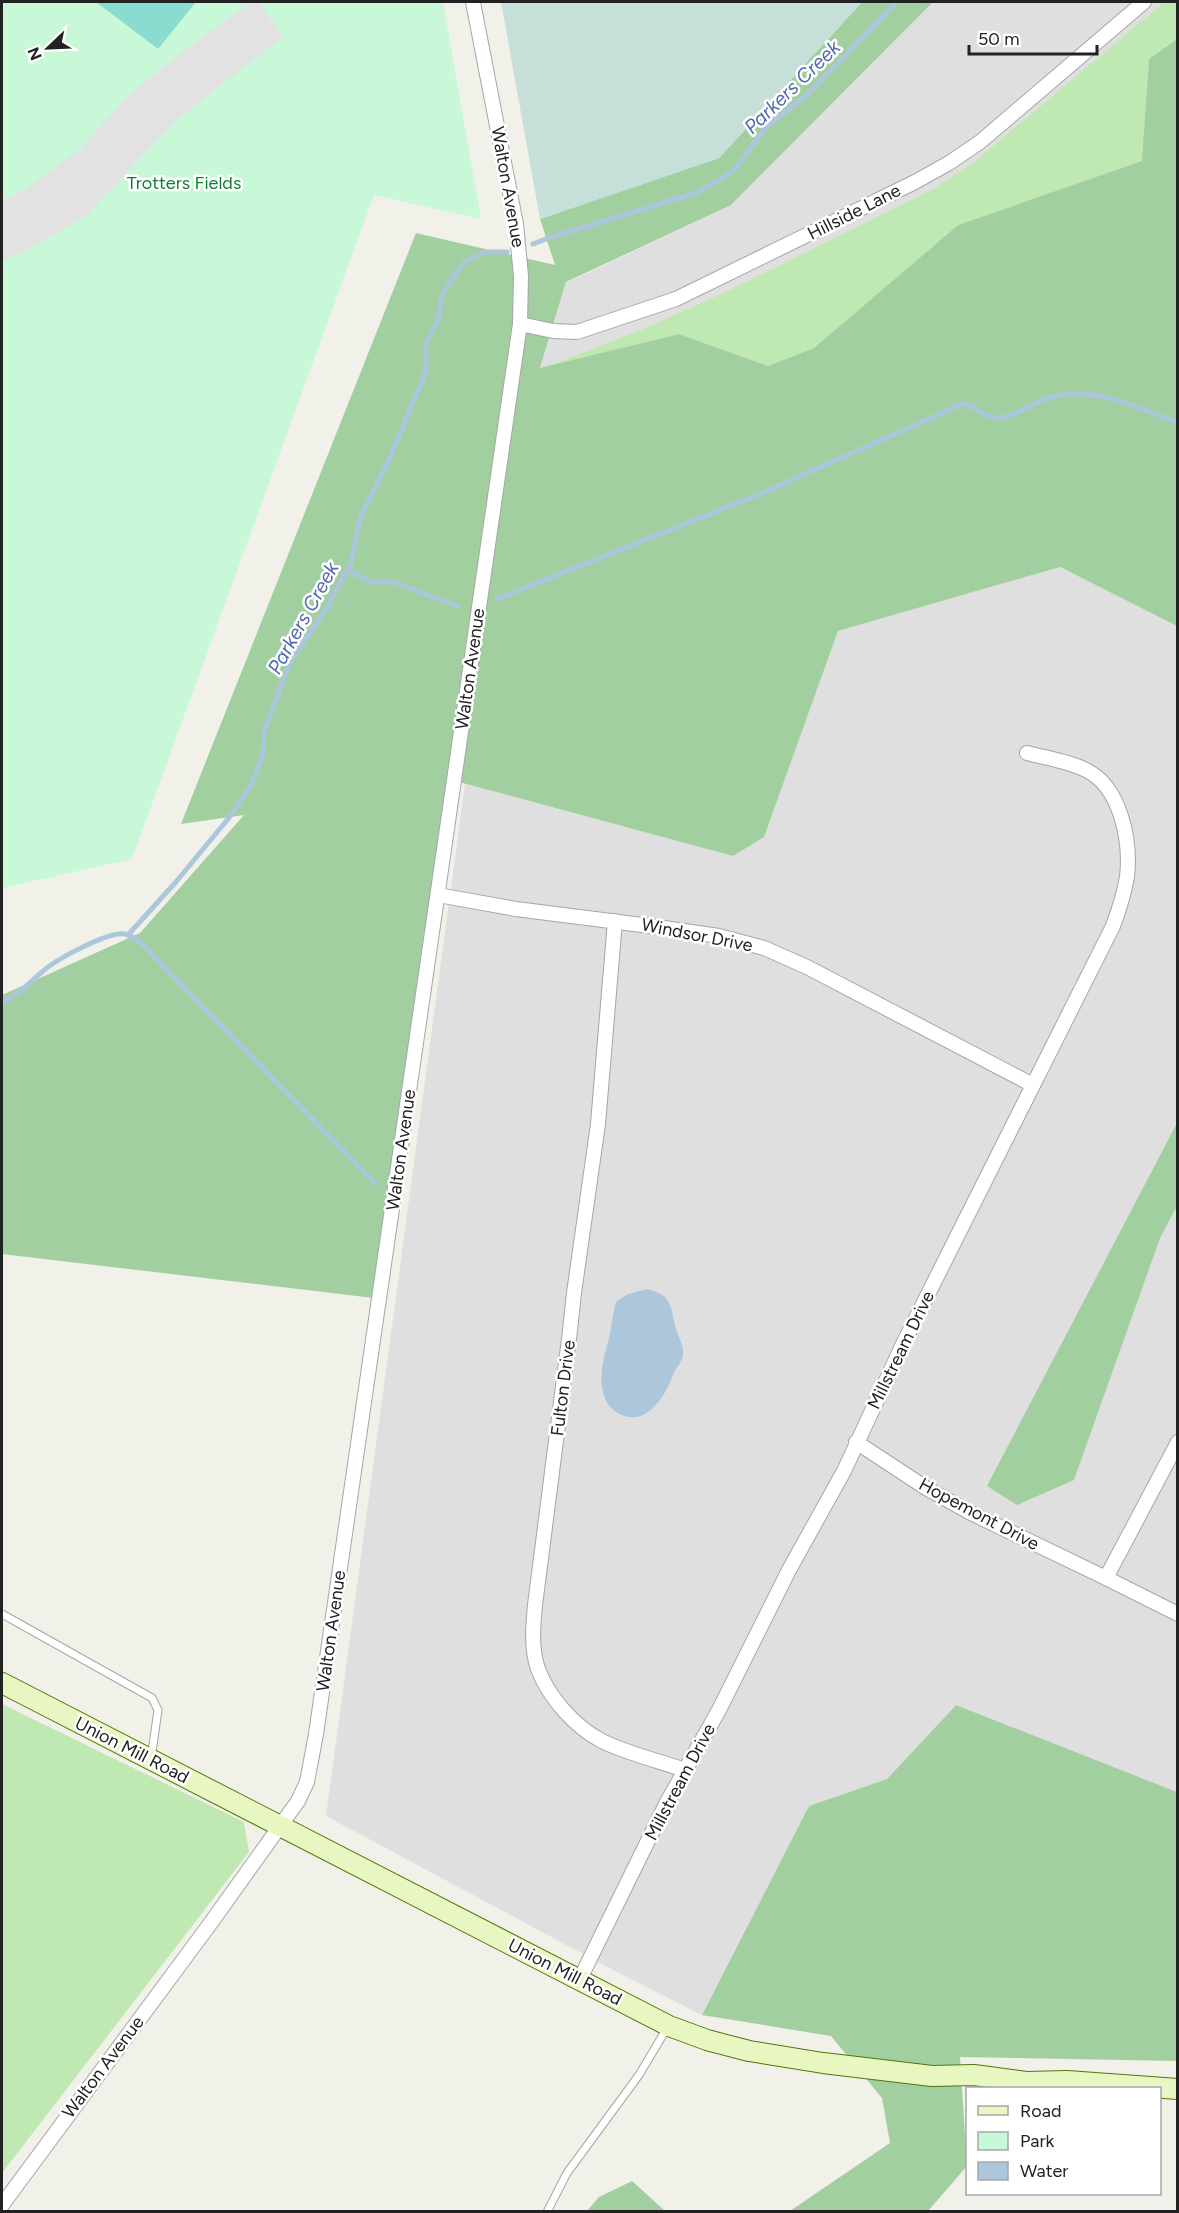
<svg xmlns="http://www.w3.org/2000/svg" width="1179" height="2213" font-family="Figtree,sans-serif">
<rect width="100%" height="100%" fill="#f1f0e9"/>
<!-- residential -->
<g fill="#e0dfdf">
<path d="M933,2h231l-189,159 -44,29 -204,101 -82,37 -105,41 26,-86 165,-78z"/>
<path d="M1060,567l117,59v1166l-221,-87 -69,74 -78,27 -107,209 -89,-45 -287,-154 139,-1032 268,72 31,-20 74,-205z"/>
</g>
<!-- grass -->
<g fill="#c0e8b2">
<path d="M1164,2h13v37l-28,20 -6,102 -185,64 -144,123 -46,18 -89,-32 -139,35 105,-41 82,-37 204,-101 44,-29z"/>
<path d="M2,1704l242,118 5,30 -247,321z"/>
</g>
<!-- forest -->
<g fill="#a2cfa0">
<path d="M862,2h71l-202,203 -165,77 -26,86 139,-34 89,32 46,-18 144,-123 184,-64 7,-102 28,-20v587l-117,-59 -222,64 -74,206 -31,19 -278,-75 -73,518 -380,-45v-259l138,-62 104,-118 -63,9 235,-591 139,32 -15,-46 179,-61z"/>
<path d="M1177,1123v83l-17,32 -86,242 -57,25 -30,-19z"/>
<path d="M956,1705l221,87v269l-217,-4 7,109 -39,45h-138l100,-68 -8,-45 -51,-62 -129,-21 107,-209 78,-27z"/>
<path d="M632,2181l33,30h-78l12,-14z"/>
</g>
<!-- wetland -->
<path fill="#c7dfd9" d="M501,2h361l-143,156 -179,61z"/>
<!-- park -->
<path fill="#c9f8d8" d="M2,2h441l38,217 -107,-24 -242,664 -130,29z"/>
<!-- pitch -->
<path fill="#8bdcd0" d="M96,2h100l-38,47z"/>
<!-- parking -->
<path fill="#e2e2e2" d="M252,2h6l25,35 -108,84 -89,95 -65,37 -19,7v-59l19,-9 58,-42 49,-54 58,-47z"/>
<!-- water -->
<path fill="#acc6dc" d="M647,1289c24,6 23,14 28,36 2,11 9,18 8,30 -1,8 -8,13 -10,20 -8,22 -28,54 -55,38 -8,-4 -13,-12 -15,-21 -5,-20 3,-40 7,-59 2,-10 3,-21 6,-31l12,-8z"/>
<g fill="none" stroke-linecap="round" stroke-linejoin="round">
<!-- stream -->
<g stroke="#acc6dc" stroke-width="5">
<path d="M533,244l18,-7 145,-44 30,-17 9,-7 32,-43 39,-30 91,-94"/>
<path d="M347,570l25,12h20l66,24"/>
<path d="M497,599l256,-102 209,-93c15,1 23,16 38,14 14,-2 33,-15 48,-20 45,-14 88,9 130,25"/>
<path d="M128,935l47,-52 53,-64 25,-37 10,-28 1,-22 22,-60 6,-13 34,-50 25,-46 9,-45 27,-54 39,-92v-28l12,-24 4,-24 15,-25 9,-10 19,-9h22"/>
<path d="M2,1002c17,-7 26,-18 40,-30 13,-12 66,-41 83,-38 13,3 24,17 32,26l218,223"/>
</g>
<defs>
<g id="lane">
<path d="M2,1614l150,84 6,12 -7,49"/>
<path d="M547,2212l20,-39 72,-98 28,-47"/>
</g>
<g id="street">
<path d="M520,324l33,7 24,1 99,-33 239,-117 34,-19 31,-21 164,-140"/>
<path d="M438,895l78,14 134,17 69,10 45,12 43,19 226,118"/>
<path d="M615,921l-17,203 -24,169 -5,46 -34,266c-2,21 -4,44 3,64 11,29 37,58 64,72 24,12 57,20 83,29"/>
<path d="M856,1442l70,46 43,24 137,66"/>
<path d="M1178,1442l-72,136 72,36"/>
<path d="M580,1979l86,-175 53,-94 70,-140 55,-99 60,-129 209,-416c6,-16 11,-32 14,-49 4,-36 -6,-90 -41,-107 -18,-9 -40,-12 -59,-17"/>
<path d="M2,2205l208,-281 88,-123 9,-19 9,-48 204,-1410 1,-48 -5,-52 -43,-222"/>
</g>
<path id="secondary" d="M2,1683l667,343 38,14 42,11 74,12 109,13 42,-1 52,7 41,-1 111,8"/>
</defs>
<!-- lane casing -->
<use href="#lane" stroke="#a6a6a6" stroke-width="9"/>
<!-- street casing -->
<use href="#street" stroke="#a6a6a6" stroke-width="16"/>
<!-- secondary casing -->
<use href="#secondary" stroke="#51770a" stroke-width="22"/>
<!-- lane -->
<use href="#lane" stroke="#fff" stroke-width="7"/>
<!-- street -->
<use href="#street" stroke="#fff" stroke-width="14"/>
<!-- secondary -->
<use href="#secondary" stroke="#e8f7c1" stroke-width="20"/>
</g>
<g text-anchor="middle" stroke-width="5" stroke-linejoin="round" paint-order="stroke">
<!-- park labels -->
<g font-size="18" fill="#117e34" stroke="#fff">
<text x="184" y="189">Trotters Fields</text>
</g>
<!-- street labels -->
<g font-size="18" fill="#222" stroke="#fff">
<text transform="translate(508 187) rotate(80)" y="6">Walton Avenue</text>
<text transform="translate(854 212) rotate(-27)" y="6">Hillside Lane</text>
<text transform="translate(470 669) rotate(-82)" y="6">Walton Avenue</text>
<text transform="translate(697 935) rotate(11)" y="6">Windsor Drive</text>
<text transform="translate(401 1150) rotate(-82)" y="6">Walton Avenue</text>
<text transform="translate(901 1350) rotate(-64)" y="6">Millstream Drive</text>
<text transform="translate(563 1388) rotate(-83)" y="6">Fulton Drive</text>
<text transform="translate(979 1514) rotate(28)" y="6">Hopemont Drive</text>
<text transform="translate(331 1631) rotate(-82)" y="6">Walton Avenue</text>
<text transform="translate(132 1750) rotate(27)" y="6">Union Mill Road</text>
<text transform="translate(680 1782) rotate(-62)" y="6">Millstream Drive</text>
<text transform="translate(565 1972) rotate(27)" y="6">Union Mill Road</text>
<text transform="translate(103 2067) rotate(-53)" y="6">Walton Avenue</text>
</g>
<!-- water labels -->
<g font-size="20" font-style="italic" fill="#5169ae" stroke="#fff">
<text transform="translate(792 87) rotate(-44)" y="7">Parkers Creek</text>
<text transform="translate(303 618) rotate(-61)" y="7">Parkers Creek</text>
</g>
</g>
<!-- border -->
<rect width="1179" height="2213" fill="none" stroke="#222222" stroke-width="6"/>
<!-- legend -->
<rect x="966" y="2087" width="195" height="108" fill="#ffffff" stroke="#a7a7a7" stroke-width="1.5"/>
<rect x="978" y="2106" width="30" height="9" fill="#e8f7c1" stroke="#a7a7a7" stroke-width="1.5"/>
<text x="1020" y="2117" font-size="18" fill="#222222">Road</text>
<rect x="978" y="2132" width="30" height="18" fill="#c9f8d8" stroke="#a7a7a7" stroke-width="1.5"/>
<text x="1020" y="2147" font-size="18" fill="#222222">Park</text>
<rect x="978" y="2162" width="30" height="18" fill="#acc6dc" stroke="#a7a7a7" stroke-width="1.5"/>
<text x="1020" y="2177" font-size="18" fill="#222222">Water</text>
<!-- north arrow -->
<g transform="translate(48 48) rotate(247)" stroke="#ffffff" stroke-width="4.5" paint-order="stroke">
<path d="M0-4.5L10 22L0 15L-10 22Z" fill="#222222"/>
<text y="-9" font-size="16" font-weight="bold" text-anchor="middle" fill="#222222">N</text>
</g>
<!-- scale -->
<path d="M969 45v9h128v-9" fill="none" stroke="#222222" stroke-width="3"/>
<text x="978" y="45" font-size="18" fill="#222222" stroke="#ffffff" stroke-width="4.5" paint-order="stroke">50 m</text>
</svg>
